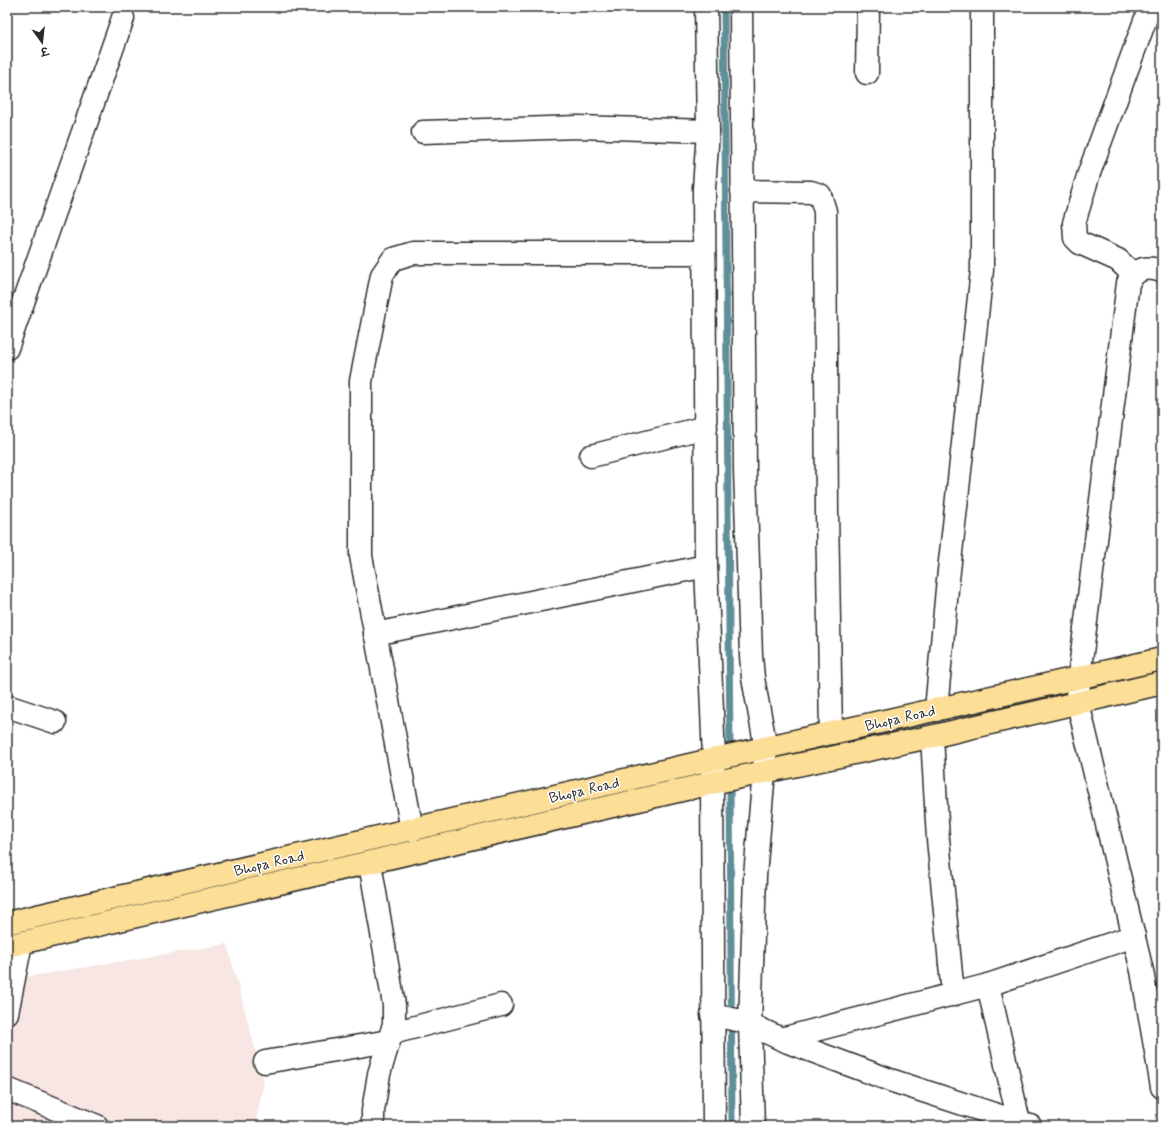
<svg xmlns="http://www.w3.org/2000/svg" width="1169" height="1133" font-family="Mynerve,'Playpen Sans Deva',sans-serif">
<rect width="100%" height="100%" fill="#fff"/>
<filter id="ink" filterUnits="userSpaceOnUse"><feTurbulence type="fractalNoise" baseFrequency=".025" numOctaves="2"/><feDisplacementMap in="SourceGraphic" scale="8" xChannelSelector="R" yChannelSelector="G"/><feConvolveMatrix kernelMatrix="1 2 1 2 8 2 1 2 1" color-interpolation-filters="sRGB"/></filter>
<g filter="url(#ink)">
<!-- built -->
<path fill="#f7e6e3" d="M227,944l37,138 -9,44h-248v-146z"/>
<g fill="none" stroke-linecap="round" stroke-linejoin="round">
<!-- stream -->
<g stroke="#608f99" stroke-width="7">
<path d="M724,7l6,746"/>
<path d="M730,781l2,345"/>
</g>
<defs>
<g id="minor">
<path d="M706,7l2,124 -4,57 2,378 8,193 -2,24 2,343"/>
<path d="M741,7l4,463 6,186 2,22 13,70 -11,128 -5,149 3,101"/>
<path d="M867,73l1,-66"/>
<path d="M423,132l155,-5 130,4"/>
<path d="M742,191l69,1 9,3 5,16 2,301 4,221"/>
<path d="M1162,271c-16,-5 -26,-3 -34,12l-49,394 -1,26 64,268 20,116"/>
<path d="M1133,274l-15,-14 -38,-17 -5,-5 -1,-15 15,-50 61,-166"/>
<path d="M7,348l116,-330"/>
<path d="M591,456l115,-29"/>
<path d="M375,634l331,-68"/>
<path d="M7,706l48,16"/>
<path d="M936,710l11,-121 35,-319v-263"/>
<path d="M932,737l6,102 15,156"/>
<path d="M412,830l-51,-274v-175l21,-106 11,-16 20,-6h291"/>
<path d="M370,863l24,142v19l-15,50 -6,37v15"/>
<path d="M988,985l31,137"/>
<path d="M7,1013l14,-70"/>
<path d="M712,1015l30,6 46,21 102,38 140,46"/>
<path d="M392,1033l109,-28"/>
<path d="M781,1039l207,-54 146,-49"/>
<path d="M265,1062l124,-21"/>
<path d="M7,1089l90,37"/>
</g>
<g id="major">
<path d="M7,923l717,-166 438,-98"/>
<path d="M7,946l705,-163 227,-48 223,-52"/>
</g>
</defs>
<!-- minor casing -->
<use href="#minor" stroke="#2b2b2b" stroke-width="25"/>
<!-- major casing -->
<use href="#major" stroke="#2b2b2b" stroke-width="25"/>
<!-- minor -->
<use href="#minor" stroke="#fff" stroke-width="22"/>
<!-- major -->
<use href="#major" stroke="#fcde96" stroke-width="22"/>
</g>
</g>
<g text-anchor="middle" stroke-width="3" stroke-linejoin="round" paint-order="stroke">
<!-- street labels -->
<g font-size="15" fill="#2b2b2b" stroke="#fff">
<text transform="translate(900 718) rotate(-13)" y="5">Bhopa Road</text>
<text transform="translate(584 790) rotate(-13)" y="5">Bhopa Road</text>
<text transform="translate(269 863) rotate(-13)" y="5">Bhopa Road</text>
</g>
</g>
<!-- margin -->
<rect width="1169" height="1133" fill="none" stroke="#fff" stroke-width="24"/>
<rect x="12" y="12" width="1145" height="1109" fill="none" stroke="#2b2b2b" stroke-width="1.5" filter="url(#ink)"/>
<!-- north arrow -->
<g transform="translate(42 42) rotate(165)" stroke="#ffffff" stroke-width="3" paint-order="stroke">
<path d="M0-3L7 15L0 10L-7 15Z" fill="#2b2b2b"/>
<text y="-6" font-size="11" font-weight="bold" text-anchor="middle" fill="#2b2b2b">उ</text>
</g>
</svg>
